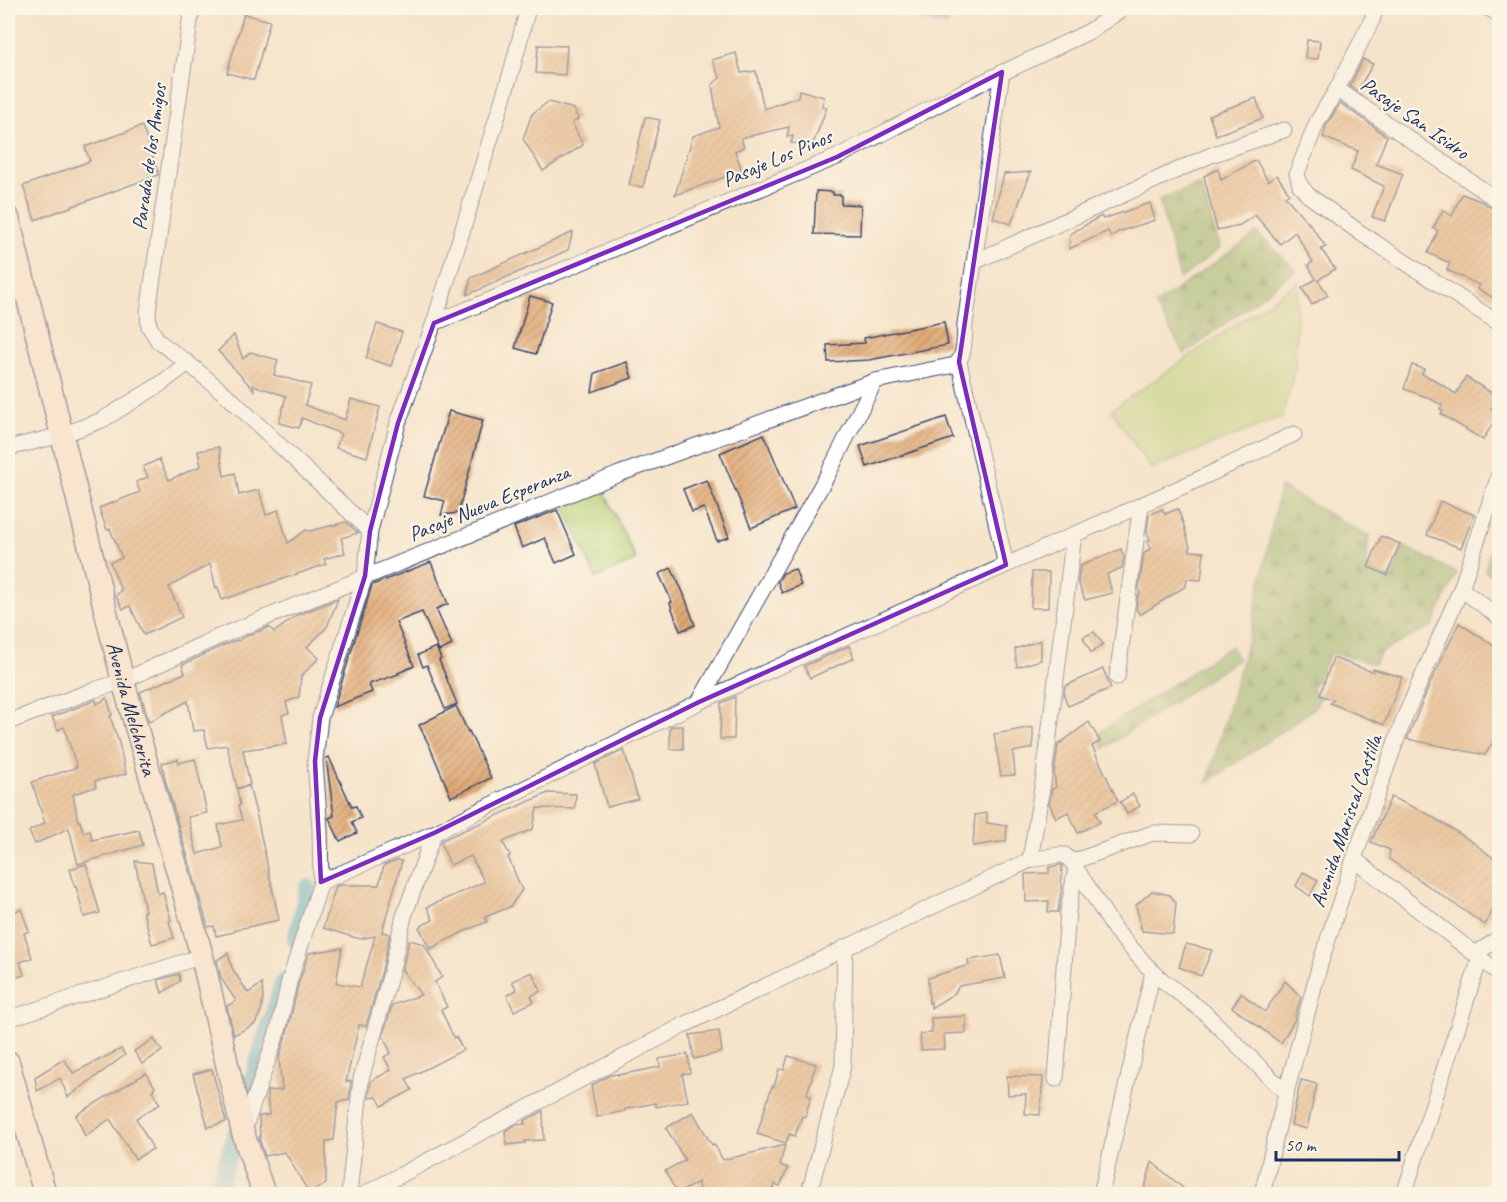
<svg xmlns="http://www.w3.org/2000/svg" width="1507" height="1202" font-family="Caveat,sans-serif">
<defs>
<pattern id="forest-firs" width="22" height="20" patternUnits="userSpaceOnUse" patternTransform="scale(1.5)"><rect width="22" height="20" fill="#90b266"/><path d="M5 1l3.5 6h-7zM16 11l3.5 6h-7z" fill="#759157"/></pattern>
<pattern id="water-rules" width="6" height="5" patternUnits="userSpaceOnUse" patternTransform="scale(1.5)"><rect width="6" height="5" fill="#48acc8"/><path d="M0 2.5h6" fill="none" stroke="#3b8ca6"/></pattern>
<pattern id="building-hatch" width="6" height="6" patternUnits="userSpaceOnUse" patternTransform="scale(1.5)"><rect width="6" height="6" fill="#e0a772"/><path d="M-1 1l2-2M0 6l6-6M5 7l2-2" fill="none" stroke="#b58861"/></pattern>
</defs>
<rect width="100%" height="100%" fill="#fcf5e5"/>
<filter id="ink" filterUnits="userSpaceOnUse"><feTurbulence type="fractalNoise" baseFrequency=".0167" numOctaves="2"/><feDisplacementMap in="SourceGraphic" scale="12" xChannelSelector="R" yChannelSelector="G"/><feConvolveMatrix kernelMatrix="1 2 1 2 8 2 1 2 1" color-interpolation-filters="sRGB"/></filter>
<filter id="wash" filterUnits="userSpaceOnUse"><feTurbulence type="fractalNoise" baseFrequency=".008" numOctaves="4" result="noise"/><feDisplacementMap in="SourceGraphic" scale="24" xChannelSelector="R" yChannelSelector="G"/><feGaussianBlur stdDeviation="1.35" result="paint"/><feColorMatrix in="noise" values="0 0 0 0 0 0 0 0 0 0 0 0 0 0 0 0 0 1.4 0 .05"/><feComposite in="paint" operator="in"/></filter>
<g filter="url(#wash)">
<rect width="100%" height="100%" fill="#f6e4cb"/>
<!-- grass -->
<g fill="#b6d075" stroke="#68806a" stroke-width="1.5">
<path d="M1298,282l-3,88 -13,47 -131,52 -40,-59z"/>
<path d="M600,482l36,78 -40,18 -35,-78z"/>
</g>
<!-- forest -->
<g fill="url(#forest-firs)" stroke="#567062" stroke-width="1.5">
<path d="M1200,184l20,64 -40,31 -21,-79z"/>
<path d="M1257,233l39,37 -111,84 -30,-49z"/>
<path d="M1280,487l89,49 -3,32 26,11 11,-33 54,27 -25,53 -51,26 -7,12 -43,-11 -20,37 10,8 -9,12 -105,73 45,-157z"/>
<path d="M1499,516v64l-14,-9z"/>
<path d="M1231,646l7,13 -135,90 -3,-17z"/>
</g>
<!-- water -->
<path fill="url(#water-rules)" stroke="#326e93" stroke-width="1.5" d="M914,8h37l-4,18 -35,-9z"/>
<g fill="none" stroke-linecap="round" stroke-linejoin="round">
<!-- canal -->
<g stroke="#48acc8" stroke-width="18">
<path d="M296,940l12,-52"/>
<path d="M250,1087l34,-106"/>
<path d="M218,1194l3,-17 15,-45"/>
</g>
</g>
<g id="blocks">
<!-- building -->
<g fill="url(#building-hatch)">
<path d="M244,14l26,7 -16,59 -27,-7z"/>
<path d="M1307,40l13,1 -2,18 -13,-1z"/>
<path d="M538,45l29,1 -2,29 -29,-2z"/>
<path d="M736,53l5,20 15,-2 8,38 34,-12 1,-7 25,7 -2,9 5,1 -14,37 -22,-1 2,-7 -6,1 2,-10 -48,11 3,9 -9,4 7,20 -67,24 18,-59 26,-9 -7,-42 8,-7 -8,-18z"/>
<path d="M1363,59l10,5 -16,27 -7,-5z"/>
<path d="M1256,98l7,20 -47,17 -7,-20z"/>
<path d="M548,102l26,7 4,10 -6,4 11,22 -40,26 -20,-32 9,-25z"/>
<path d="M1340,103l36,25v1l11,7 -11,28 27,10 -18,47 -13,-4 12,-31 -33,-16 7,-19 -35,-14 3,-11z"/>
<path d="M645,117l15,3 -17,67 -14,-2z"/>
<path d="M142,126l16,46v3l-123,45 -12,-34 67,-25 -5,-14z"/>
<path d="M1256,160l12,21 9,-6 12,18 -4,3 24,28v-1l17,24 -5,2 14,20 -17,11 10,15 -16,10 -10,-17 14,-9 -8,-14 5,-3 -18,-30 -15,12 -25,-29 -15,10 -23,5 -13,-54 14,-7 3,11z"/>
<path d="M1031,172l-20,52 -18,-6 11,-44z"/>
<path d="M816,191l17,1v3h8v9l20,1 -1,30 -46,-1z"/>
<path d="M1462,194l21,8 11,8 6,2v89l-23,-12 2,-4 -32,-15 3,-7 -22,-10 10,-22 -5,-3 10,-18 9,6z"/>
<path d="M1150,203l5,17 -37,12 -7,5 -3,-6 -39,18 1,-15 24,-14 7,-4 2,3z"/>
<path d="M573,232l-5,18 -101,45 4,-17z"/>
<path d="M530,296l22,6 -16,52 -21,-6z"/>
<path d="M944,322l4,23 -79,15 -41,2 -1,-17 38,-2 -1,-5z"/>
<path d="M377,324l25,8 -11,34 -25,-8z"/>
<path d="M234,335l9,24 7,-7 28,8 -4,15 37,10 -6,20 40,15 6,-21 29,8 -13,50 -31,-9 5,-14 -39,-16 -3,10 -20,-5 7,-27 -33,-11 1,5 -36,-39z"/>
<path d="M627,362l5,16 -40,14 3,-19z"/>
<path d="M1412,365l12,4 -2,5 11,5 23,15 10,-17 32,20 -7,12 8,4 -16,27 -42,-26 2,-3 -3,-2 2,-4 -15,-8 -23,-8z"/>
<path d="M449,411l34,9 -25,93 -17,2 4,-14 -21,-5z"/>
<path d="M946,417l7,21 -86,29 -7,-21z"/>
<path d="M764,434l31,75 -44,19 -31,-75z"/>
<path d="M219,447l5,29 11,-3 4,22 20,-5 7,25 12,-5 10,33 18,-13 4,1 36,-9 12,11 -17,5 4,15 -21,6 2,5 -104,36 -4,-13 -2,1 -6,-24 -41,23 13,30 -38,18 -14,-29 -7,3 -7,-13 5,-6 -11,-28 12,-4 -12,-29 -3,1 -8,-22 41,-16 -4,-10 12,-5 -5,-10 16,-8 10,21 32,-14 -3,-15z"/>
<path d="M707,480l22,57 -12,4 -13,-33 -12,4 -9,-23z"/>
<path d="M1440,501l34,14 -13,33 -34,-13z"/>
<path d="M1162,509l3,5 13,-5 6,17 6,21v4l14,1 -3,28 -14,-1 -1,7 -46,29 -4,-6 2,-14 2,-1 -1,-6 5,-34 7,-6 -4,-6 3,-2 -3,-8 2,-17z"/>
<path d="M557,510l19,44 -20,9 -11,-25 -23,10 -8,-21z"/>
<path d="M1381,536l19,8 -13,31 -19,-8z"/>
<path d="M1121,549l3,8 -2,11 -15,6 5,19 -27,7 -7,-18 2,-16z"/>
<path d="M431,562l17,42 -12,5 16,36 -13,6 -17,-39 -26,10 18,44 -16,7 1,1 -30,10 3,8 -38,15 38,-122z"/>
<path d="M671,568l12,24 12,33 -15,6 -10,-28 2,-1 -13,-28z"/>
<path d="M795,569l6,16 -19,8 -4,-11 5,-9z"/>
<path d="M1032,572h17l-1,36h-17z"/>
<path d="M338,599l-11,28 -20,20 12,11 -18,18 -2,21 -13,5 3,11 -7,2 5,29 -44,6 7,35 -13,3 -10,-43 -19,3 -4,-18 -11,1 -5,-30 -39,21 -9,-30 45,-19 -3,-8 40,-19 15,-6 1,1 4,-3 27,-11 5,5 24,-17z"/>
<path d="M1459,623l41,27v81l-15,24 -78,-16 22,-53z"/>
<path d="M1094,632l9,12 -12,9 -8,-16z"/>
<path d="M1041,640v20l-24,7 -2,-18z"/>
<path d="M849,646l5,12 -44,20 -6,-12z"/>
<path d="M436,647l5,12 -2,1 18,44 -12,5 -18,-44 -4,2 -5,-12z"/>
<path d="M1333,658l40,14v-3l29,8 -18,48 -54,-22 4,-3 -14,-5z"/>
<path d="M1103,669l8,19 -43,18 -4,-11 1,-9z"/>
<path d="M735,697l-1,42h-14l1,-36z"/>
<path d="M107,698l5,17 -2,1 9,27 7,31 -31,7 1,6 -23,7 5,27h2l3,11 7,-2 2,10 47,-10 4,15 -65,19 -9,-36 -34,16 -6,-13 16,-8 -13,-41 45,-15 -13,-40 -6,3 -6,-13 44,-17 1,4z"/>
<path d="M456,706l12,26 1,-1 22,47 -40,19 -21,-50 -11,-22z"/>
<path d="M1089,722l11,20 -8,4 26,55 -23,11 5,10 -22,11 -10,-21 -12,6 -7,-15 3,-14 4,-2 -2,-13 4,-29z"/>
<path d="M672,726h11v23h-13v-22z"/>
<path d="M1033,727v21l-20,4 2,23 -14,1 -7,-42z"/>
<path d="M624,750l14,49 -31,8 -12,-43z"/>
<path d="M329,757l23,50 4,-1 5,12 -9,4 5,11 -17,8 -11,-23 5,-2 -8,-58z"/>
<path d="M178,759l1,4 16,-4 12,54 -19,4 9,37 25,-7 -4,-22 24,-5 -4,-14 2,-1 -3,-16 12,-3 8,31 22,103 -45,10v2l-18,4 -2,-10 -6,1 -43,-148 -3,-16z"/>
<path d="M548,793l28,1 -1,15 -38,-1 -4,21 -30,13 7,14 -2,1 14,33 -12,17 -25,10 2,5 -20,8 -37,19 -11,-22 14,-7 -6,-13 57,-25 -13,-26 -21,9 -9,-22 1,-3z"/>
<path d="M1133,794l7,12 -13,8 -7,-12z"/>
<path d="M1391,797l37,17 46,29 26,20v34l-15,28 -96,-66 1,-9 -19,-8z"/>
<path d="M987,813v10l20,3 -1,15 -33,5 2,-31z"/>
<path d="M397,860l5,1 -20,71 8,2 -8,37 -16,55 -7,-1 -13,57 5,-1 -2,19 -11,2 -4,38 -8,1v43l-17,9 -24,-41 -20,4 -6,-18h1l-1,-20v-2l10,-1 -2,-24 15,-1 -3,-33 9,-28 10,-44 11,-32 33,-5 -6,35 24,4 13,-43h1l-1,-1 2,-7 -15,3 -37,-11 13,-42 4,-1h39l5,-20z"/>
<path d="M135,861l17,2 6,31 5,-2 8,28 -2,1 5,17 -22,6 -9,-33h2z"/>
<path d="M86,864l14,49 -16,4 -8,-31 -1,1 -5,-18z"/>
<path d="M1059,865h3l-1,28 -3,19h-10l1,-11 -23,1 -1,-28 24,-1v-6z"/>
<path d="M1303,872l15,8 -8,16 -14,-10z"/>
<path d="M1152,891l18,4 6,8 -3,31 -31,-3 -6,-26z"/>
<path d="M21,909l8,22 -5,2 8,25 -12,4 4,13 -16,5v-66z"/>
<path d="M409,940l15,4 18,33 -7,5 12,25 -6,3 13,28 2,-1 7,13 -57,29 6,11 -30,16 -5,-9 -8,1 2,-17 20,-11 -7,-13 7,-4 -8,-17 9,-31 29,-10 -19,-25z"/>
<path d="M1186,944l26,6 -11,26 -22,-9z"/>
<path d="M228,953l4,15 16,25 14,-9 1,14 -2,13 -6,13 -21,11 -7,-29 9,-5 -15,-23 -4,-18z"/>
<path d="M1000,955l5,23 -46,8 -4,7 -24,15v-6l-2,1 -1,-25 41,-13 -1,-5z"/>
<path d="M532,972l9,19 -10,5 3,6 -20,9 -7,-16 10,-5 -5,-9z"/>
<path d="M179,974l1,7 -18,12 -4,-13z"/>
<path d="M1285,981l16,16 -7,24 -13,22 -49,-36 9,-14 24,19z"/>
<path d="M966,1016v17l-22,1 1,15 -24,1 -1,-16 12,-1 -1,-15z"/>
<path d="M719,1031l3,21 -28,7 -4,-24z"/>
<path d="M154,1039l8,12 -20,13 -8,-13z"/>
<path d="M121,1049l4,6 -57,42 -8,-19 -23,13 -2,-14 29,-18 9,14z"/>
<path d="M688,1054l2,19 -8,1 6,27 -32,6 -1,-4 -30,6v2l-28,6 -6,-31 19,-11 8,-1v1l42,-8 -1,-8z"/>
<path d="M788,1056l28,8 -9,30 4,2 -6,21 -3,-1 -7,20 -6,-2 -3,9 -29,-9 15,-48 2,1 5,-18 5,1z"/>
<path d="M212,1069l14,53 -18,5 -15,-53z"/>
<path d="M146,1073l9,14 -3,4 8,13 -24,14 17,31 -18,10 -25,-40 -25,17 -9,-21z"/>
<path d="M1007,1076l36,1 -3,38 -15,-1 1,-20 -18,1z"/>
<path d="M1301,1080l16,4 -10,45 -16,-4z"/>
<path d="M543,1111l1,29 -19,1v2l-19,2 -1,-14 10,-6 10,-1 -1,-3z"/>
<path d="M693,1112l19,33 2,-1 9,16 62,-15 -5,20 8,3 -8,18 -5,-2 -2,10h-74l-1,-12 -20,12 -13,-23 20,-11 -19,-32z"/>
<path d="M1152,1162l38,32h-47z"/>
</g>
</g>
</g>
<g filter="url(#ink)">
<use href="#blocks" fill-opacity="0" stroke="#3c4a6e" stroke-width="1.5"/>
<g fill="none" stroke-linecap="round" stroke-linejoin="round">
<defs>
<g id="minor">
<path d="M192,8l-44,304 1,14 9,15 30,22 43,36 139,132"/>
<path d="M1376,8l-4,12 -35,69 -20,33 -20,51 3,12 8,10 54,39 138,90"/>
<path d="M1488,8l12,7"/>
<path d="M1337,89l163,113"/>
<path d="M974,262l237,-107 73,-25"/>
<path d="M434,323l403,-166 123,-64 128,-61 36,-24"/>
<path d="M959,362l47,203"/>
<path d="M8,448l54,-13 40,-15 57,-35 29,-22"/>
<path d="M1461,589l39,29"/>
<path d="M1117,677l24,-172"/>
<path d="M699,702l129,-228 47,-93"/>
<path d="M8,722l86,-32 29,-9 95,-44 401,-163 256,-93 80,-16c11,-9 9,-27 10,-41l37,-252"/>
<path d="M1354,859l146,115"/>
<path d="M1030,860l14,-84 30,-242"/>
<path d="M1072,862l81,-29 38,1"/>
<path d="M321,882l113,-49 265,-131 498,-222 97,-46"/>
<path d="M1475,954l25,-16"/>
<path d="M8,1019l194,-63"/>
<path d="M1056,1079l12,-168 8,-43"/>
<path d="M243,1133l36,-106 10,-45 32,-100 -1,-52 -5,-69 5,-43 45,-142 5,-45 28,-108 36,-100 78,-254 16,-61"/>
<path d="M349,1194l12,-115 30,-106 13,-57 30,-83"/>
<path d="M365,1194l319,-169 346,-165 28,-5h7l7,7 43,68 32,36 15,14 42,32 82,81"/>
<path d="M808,1194l4,-12 31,-116 2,-119"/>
<path d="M1101,1194l52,-222"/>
<path d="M1262,1194l24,-101 34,-129 34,-105 51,-143 56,-127 39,-117"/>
<path d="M1404,1194l76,-236"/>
</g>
<g id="secondary">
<path id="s1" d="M8,218l115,463 79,275 41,177 21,61"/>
<path d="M8,1062l37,132"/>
</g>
</defs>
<!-- minor casing -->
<use href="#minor" stroke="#3c4a6e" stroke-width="17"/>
<!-- secondary casing -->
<use href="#secondary" stroke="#3c4a6e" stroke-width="25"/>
<!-- minor -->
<use href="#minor" stroke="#fff" stroke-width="15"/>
<!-- secondary -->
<use href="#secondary" stroke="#fde4d1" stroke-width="22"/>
</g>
</g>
<!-- marked area -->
<path d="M0 0H1507V1202H0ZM1002,72l-43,290 47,203 -307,137 -265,131 -113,49 -6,-121 5,-43 45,-142 5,-45 28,-108 36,-100 403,-166z" fill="#f6e4cb" fill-opacity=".55" fill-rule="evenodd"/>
<path fill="none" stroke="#7b2cbf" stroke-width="4.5" stroke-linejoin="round" d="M1002,72l-43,290 47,203 -307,137 -265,131 -113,49 -6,-121 5,-43 45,-142 5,-45 28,-108 36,-100 403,-166z"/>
<g text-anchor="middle" stroke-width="4.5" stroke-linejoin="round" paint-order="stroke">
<!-- street labels -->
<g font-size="21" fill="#1b2f5e" stroke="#fcf5e5">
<text transform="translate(1415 118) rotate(35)" y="7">Pasaje San Isidro</text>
<text transform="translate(149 157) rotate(-82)" y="7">Parada de los Amigos</text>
<text transform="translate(777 158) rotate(-23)" y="7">Pasaje Los Pinos</text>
<text transform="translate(489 503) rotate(-22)" y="7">Pasaje Nueva Esperanza</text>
<text dy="7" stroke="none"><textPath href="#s1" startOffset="506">Avenida Melchorita</textPath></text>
<text transform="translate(1346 821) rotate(-71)" y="7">Avenida Mariscal Castilla</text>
</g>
</g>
<!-- margin -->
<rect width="1507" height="1202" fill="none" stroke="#fcf5e5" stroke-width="30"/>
<!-- scale -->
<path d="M1276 1151v9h123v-9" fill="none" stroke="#1b2f5e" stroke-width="3"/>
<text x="1285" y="1151" font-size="18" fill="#1b2f5e" stroke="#fcf5e5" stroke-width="4.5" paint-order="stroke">50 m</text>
</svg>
